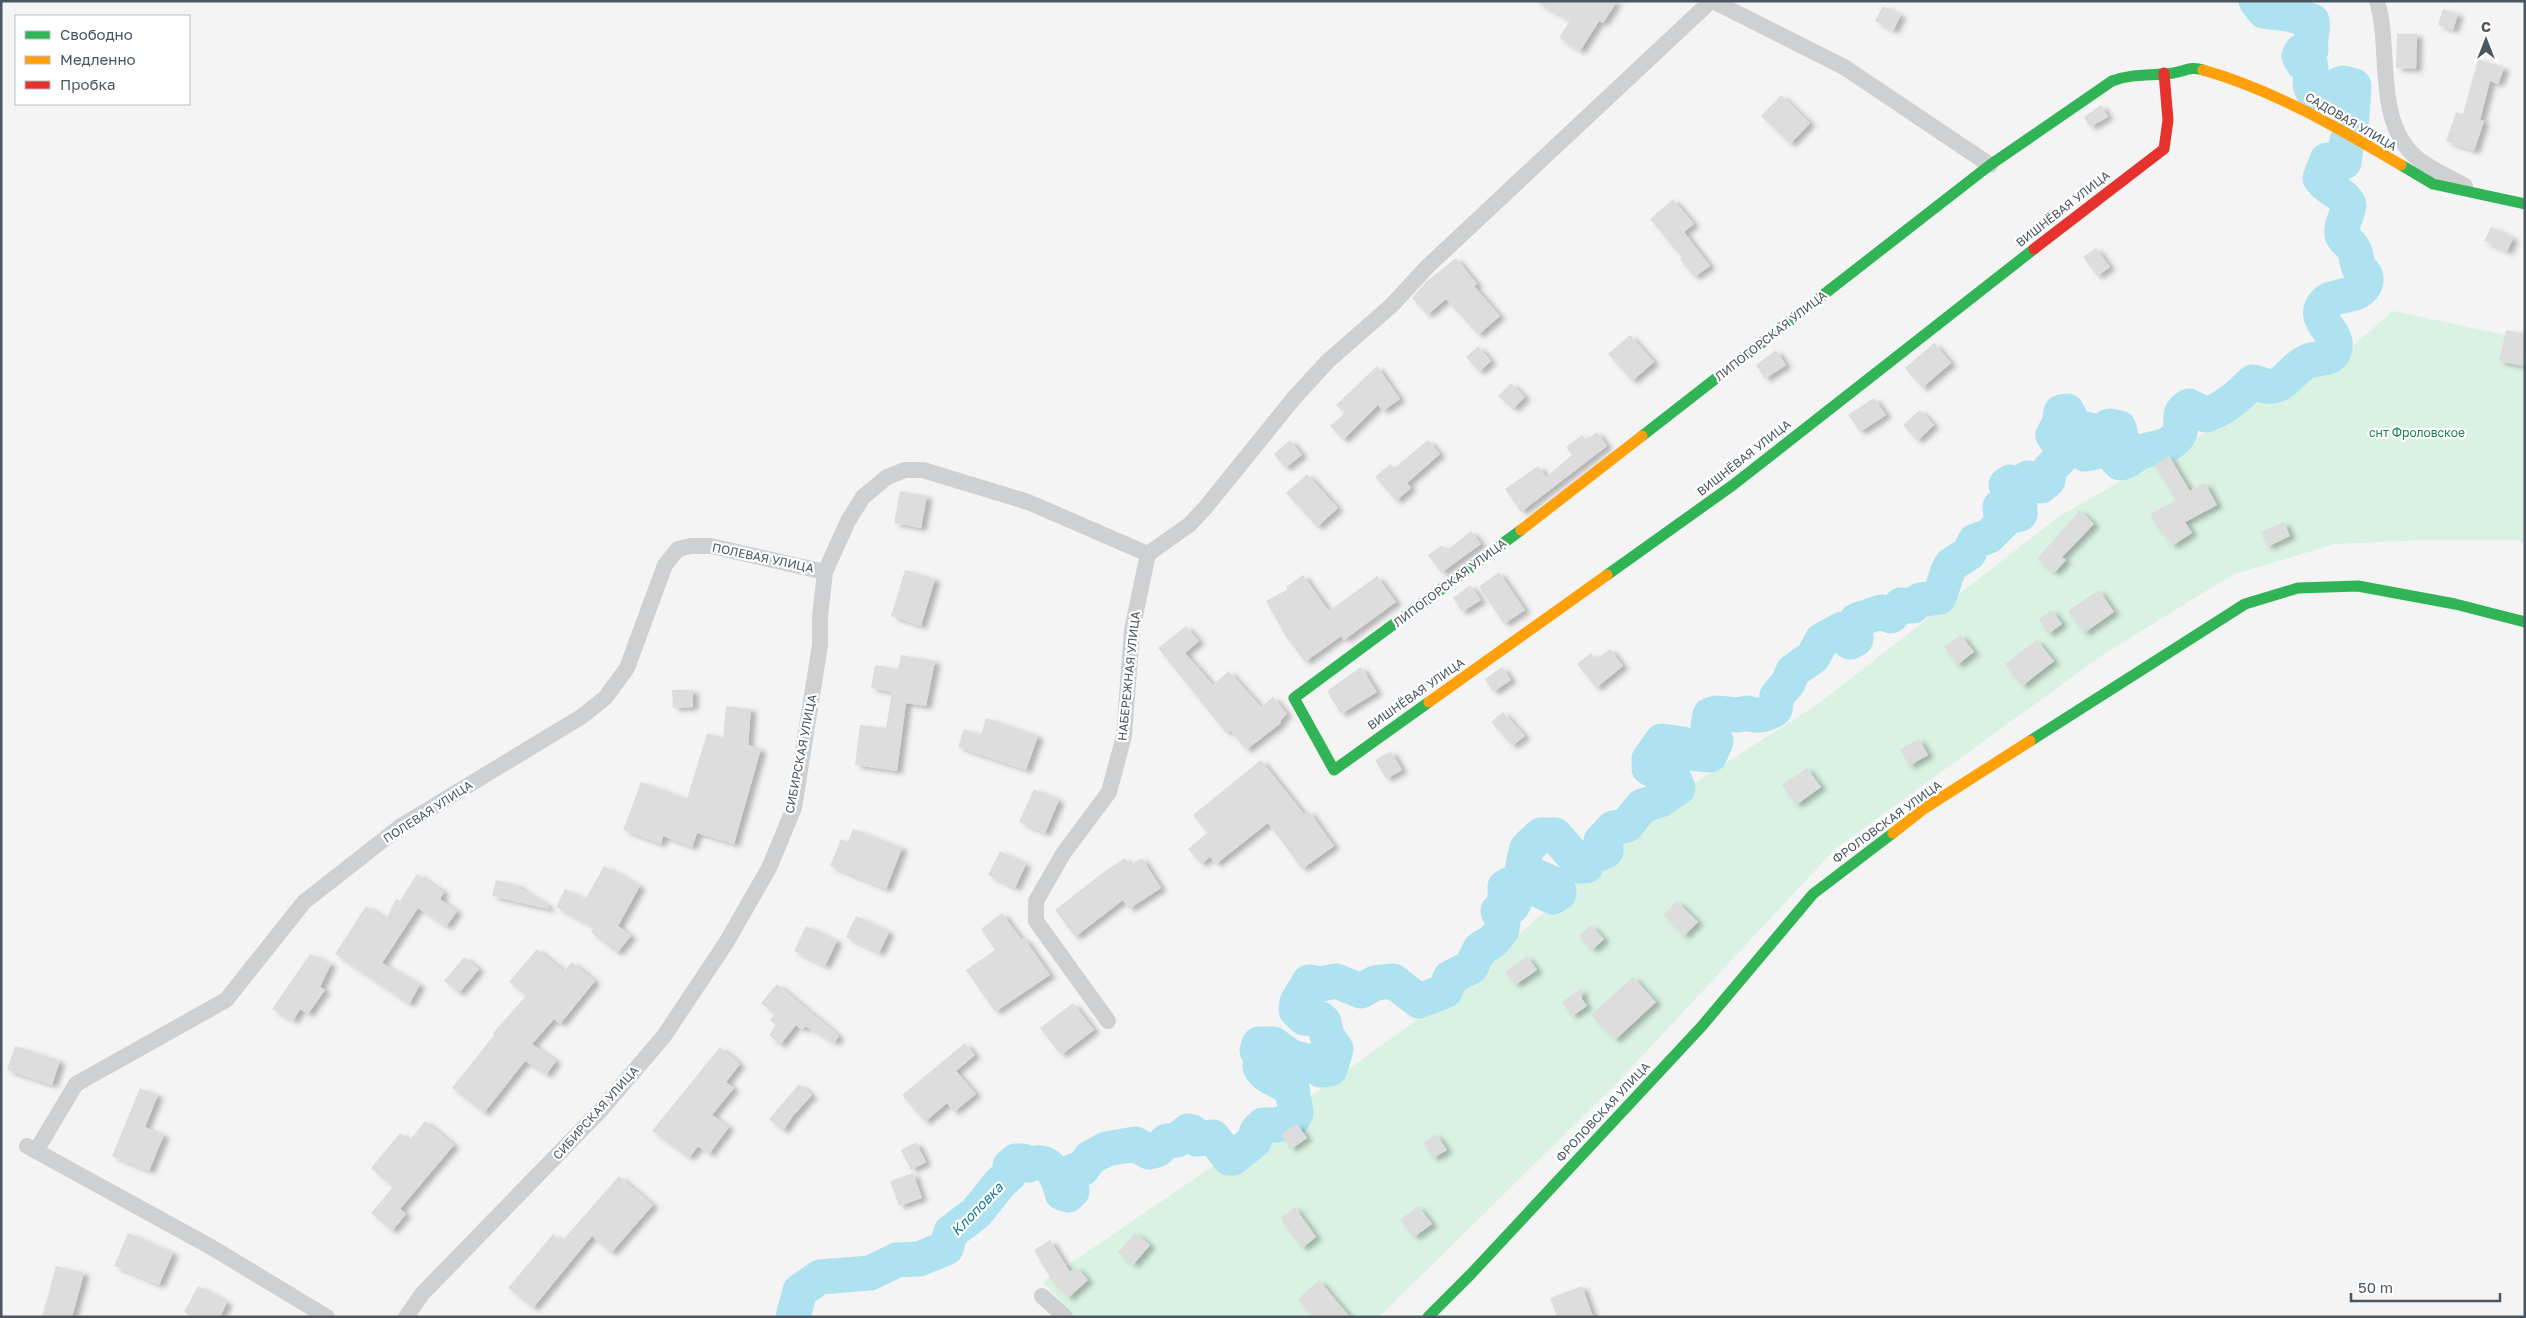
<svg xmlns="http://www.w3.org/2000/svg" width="2526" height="1318" font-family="'Golos Text',sans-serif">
<defs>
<filter id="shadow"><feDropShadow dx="5.5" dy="3" stdDeviation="2.5" flood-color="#0004"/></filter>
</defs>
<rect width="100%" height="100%" fill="#f4f4f4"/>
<!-- green -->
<path fill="#d9f2e3" d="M2393,311l132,28v204l-9,-3h-91l-90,4 -103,31 -128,79 -269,195 -218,234 -238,234h-305l-31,-35 176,-120 230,-165 227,-202 142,-91 240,-187 285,-163z"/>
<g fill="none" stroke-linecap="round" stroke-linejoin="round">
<!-- river -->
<g stroke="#aee2f0" stroke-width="35">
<path d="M2256,1l8,10 25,3 23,7c2,9 -3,17 -1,29l-10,2 -2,4 4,7 8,3 -1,18 2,6 6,3 25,-10 11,3 -3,43"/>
<path d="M793,1317l7,-26 20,-14 50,-4 27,-13 22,-1 27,-11 5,-16 25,-19 24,-30 9,-8 1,-9 6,-5h7l6,4c21,-9 29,12 33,28l6,2 4,-4c-2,-11 -7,-21 10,-22l8,-11 16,-9 29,-5 14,8 8,-2 10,-9 10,-1 11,-9 4,1 4,7 17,-2 16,21h4l21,-17 3,-10 6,-6h13l16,-5 4,-7 -4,-25c-6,-3 -31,-13 -32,-22 0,-3 1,-5 2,-8l-5,-7 2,-7h14l18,13 19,5 11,8 9,-1 6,-20 -9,-13 -3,-14 -3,-3 -17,-1 -8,-8 1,-8 12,-20 12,2 15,-3 25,10 14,-8 18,-2 26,20 26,-10 5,-13 21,-11 9,-18 13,-8 9,-11 1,-9 -5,-10 5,-5h9l2,-3 -2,-5 -7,-3v-8l13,-7 35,17 6,-4 -1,-7 -27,-12 -8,-9 4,-17 14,-13h14l20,23 4,8h7l3,-8 17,-7v-4l-5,-2v-4l12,-13 14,-3 15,-19 18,-6 18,-12 -5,-12 -15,-3 -9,-5v-9l13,-18 21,3 8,9 19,2 6,-14 -8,-16 2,-10 6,-2 22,2 10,-2c9,4 19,2 27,-4l2,-13 11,-13 5,-12 20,-14 9,-17 20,-11 4,3 1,7 3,3 6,-3 -1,-16 2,-3 24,-8 10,4 10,-11 12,1 7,-6 19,-3 9,-26 3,-6 18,-12 6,-12 14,-5 13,-13 -2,-16h5l7,9 8,-2v-8l-12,-15 -2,-6 4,-3 6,7 12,-11 13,8 7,-6 1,-10 13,-14v-8l-9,-13 6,-11 2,-12 6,-1 8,16 15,3c0,9 -7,12 -8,20l3,4 11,-2 13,-26 10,2 3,11 -5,21 3,3c9,-1 13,-8 21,-11 12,-5 26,-3 36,-15 9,-11 -3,-24 12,-31l17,9c20,-7 32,-19 47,-33 7,1 14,6 21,4 13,-3 21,-20 34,-25 9,-4 22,0 26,-10 8,-19 -25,-30 -9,-48 9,-10 39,-4 41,-23 1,-6 -4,-8 -7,-12 -3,-6 -2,-13 -5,-18 -3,-6 -10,-10 -12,-15 -2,-9 6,-21 7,-30 -6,-13 -22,-15 -29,-27l7,-18 17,2 3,-21"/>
</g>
</g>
<!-- building -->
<g fill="#ddddde" filter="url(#shadow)">
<path d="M1534,1h83l-14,22 -4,-2 -19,30 -21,-13 11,-18z"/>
<path d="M1883,6l18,9 -8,16 -18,-10z"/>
<path d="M2443,9l15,5 -5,16 -15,-5z"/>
<path d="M2397,34h20l-1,35 -20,-1z"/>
<path d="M2478,59l26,9 -6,16 -8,-3 -10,39 4,1 -10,30 -28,-10 10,-29 7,2z"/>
<path d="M1781,95l29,28 -20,21 -29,-28z"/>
<path d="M2101,105l7,12 -18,10 -6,-10z"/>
<path d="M1673,199l21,25 -10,8 26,34 -16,11 -14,-18 2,-1 -32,-39z"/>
<path d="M2491,227l22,11 -6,14 -23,-11z"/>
<path d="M2096,248l14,19 -13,9 -14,-19z"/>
<path d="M1456,258l21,26 -3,2 26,30 -22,19 -32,-36 -19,16 -15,-17 14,-16z"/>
<path d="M2506,330l19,4 -2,32 -24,-5z"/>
<path d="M1630,335l24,27 -22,19 -24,-27z"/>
<path d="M1934,343l17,20 -29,25 -17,-20z"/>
<path d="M1478,346l13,15 -12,11 -13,-15z"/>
<path d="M1776,350l10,15 -21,14 -9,-14z"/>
<path d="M1377,366l23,33 -17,12 -5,-6 -35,35 -13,-14 15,-13 -9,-8z"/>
<path d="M1511,383l14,14 -12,12 -15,-13z"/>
<path d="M1874,398l12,17 -26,17 -12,-17z"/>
<path d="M1920,410l14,15 -17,16 -14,-16z"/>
<path d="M1597,432l10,14 -86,66 -16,-23 33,-23 8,11 26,-22 -6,-8 16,-12 4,5z"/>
<path d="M1290,440l12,15 -17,13 -11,-14z"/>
<path d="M1428,440l12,14 -33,29 4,5 -15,13 -21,-24 15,-13 4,4z"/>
<path d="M2169,456l21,35 15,-8 12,22 -32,17 7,11 -20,13 -12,-18 -2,1 -8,-15 26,-14 -22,-35z"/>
<path d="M1307,474l31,34 -21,19 -31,-34z"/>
<path d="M900,491l27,5 -6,32 -27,-5z"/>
<path d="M2080,510l14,14 -32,33 4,3 -12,13 -17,-14z"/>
<path d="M2284,522l6,14 -23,11 -6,-15z"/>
<path d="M1471,531l10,13 -40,29 -13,-18 14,-10 4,6z"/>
<path d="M905,570l30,9 -14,47 -30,-10z"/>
<path d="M1499,572l26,38 -21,14 -25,-37z"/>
<path d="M1303,575l26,36 48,-35 19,26 -52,38 -3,-4 -36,26 -19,-25 -20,-36 22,-12 -2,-2z"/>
<path d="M1470,585l11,15 -19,12 -9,-14z"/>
<path d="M2099,590l15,22 -30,21 -16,-22z"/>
<path d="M2052,610l10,14 -14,10 -9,-15z"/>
<path d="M1186,626l13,15 -14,12 28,32 16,-14 32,36 12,-10 14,17 -7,7 1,2 -35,27 -16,-20 -4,3 -68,-85z"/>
<path d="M1961,635l13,17 -17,13 -13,-18z"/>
<path d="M2037,640l17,21 -32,25 -17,-22z"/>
<path d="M1610,649l13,17 -27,22 -19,-24 14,-11 5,6z"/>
<path d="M901,655l34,6 -9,45 -20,-3 -9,68 -42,-6 5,-40 26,3 6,-36 -21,-4 4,-23 23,4z"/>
<path d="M1361,667l16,25 -36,22 -14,-23z"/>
<path d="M1502,667l9,13 -18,12 -8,-13z"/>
<path d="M672,690h21v17l-20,1z"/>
<path d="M726,706l25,3 -3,36 13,4 -27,95 -37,-11 -5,14 -29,-11 -2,8 -38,-14 18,-48 46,17 20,-66 16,5z"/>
<path d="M1503,712l22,24 -13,10 -21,-24z"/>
<path d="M986,718l52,18 -12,34 -68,-23 6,-18 17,6z"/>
<path d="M1919,739l9,16 -19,11 -9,-17z"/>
<path d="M1391,751l11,19 -16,9 -11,-19z"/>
<path d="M1261,760l43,54 5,-3 25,35 -32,23 -34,-46 -52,41 -6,-7 -9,7 -13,-15 19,-16 -14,-18z"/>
<path d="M1807,768l14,19 -25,18 -14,-20z"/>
<path d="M1034,789l25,11 -14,33 -26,-11z"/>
<path d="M853,829l49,19 -16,41 -56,-23 11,-27 7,3z"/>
<path d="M1000,851l26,13 -11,24 -27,-13z"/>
<path d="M1125,858l5,7 12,-7 19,30 -32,21 -6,-9 -48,37 -20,-27 50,-39z"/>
<path d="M604,866l36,20 -22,40 13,10 -14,17 -26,-21 3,-5 -38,-20 9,-18 20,11z"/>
<path d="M417,874l27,18 -4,7 17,12 -11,16 -28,-19 -36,55 38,22 -11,19 -74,-50 31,-48 20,13 10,-20 4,2z"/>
<path d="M496,880l24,6 -1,2 30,18 -1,3 -56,-13z"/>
<path d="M1677,901l21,21 -14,14 -21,-21z"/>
<path d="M1002,913l20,27 2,-2 26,37 -55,37 -29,-42 29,-20 -14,-21z"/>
<path d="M856,916l33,16 -10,21 -33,-16z"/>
<path d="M1591,925l13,14 -12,11 -13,-14z"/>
<path d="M806,926l31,15 -12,25 -31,-15z"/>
<path d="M537,949l27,22 8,-9 23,19 -35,43 -6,-5 -22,25 24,17 -10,14 -21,-14 -41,52 -32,-25 42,-53 -1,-2 33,-37 -17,-14z"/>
<path d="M310,954l21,10 -11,23 5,3 -17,24 -8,-5 -7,12 -21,-12z"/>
<path d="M1527,956l10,14 -22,15 -10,-13z"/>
<path d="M464,957l15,12 -20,24 -15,-12z"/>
<path d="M1633,977l23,25 -41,38 -24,-25z"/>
<path d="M777,984l62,52 -5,7 -29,-17 -3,4 -6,-5 -16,20 -11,-10 7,-10 -6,-5 4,-6 -13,-11z"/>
<path d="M1582,988v11l5,7 -15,10 -10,-14z"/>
<path d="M1073,1003l21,27 -33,25 -21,-27z"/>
<path d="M965,1043l10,12 -19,16 20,23 -22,18 -7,-9 -22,19 -23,-27z"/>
<path d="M15,1046l45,15 -8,24 -45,-15z"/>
<path d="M720,1047l20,17 -14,18 8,6 -22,27 17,12 -20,27 -11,-8 -9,12 -37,-27z"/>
<path d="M799,1084l13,11 -19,21 -10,15 -14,-12z"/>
<path d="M140,1088l18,7 -13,32 19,8 -15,36 -37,-15z"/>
<path d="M425,1121l29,24 -54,64 6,5 -14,17 -21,-18 22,-26 -22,-19 29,-35 9,8z"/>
<path d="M1297,1124l10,14 -16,11 -10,-15z"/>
<path d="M1436,1134l11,16 -14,8 -10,-15z"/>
<path d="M916,1142l10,20 -15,8 -10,-20z"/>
<path d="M913,1173l9,25 -23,8 -9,-25z"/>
<path d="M619,1176l34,29 -42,48 -19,-17 -59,72 -25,-20 45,-54 9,7z"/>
<path d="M1418,1206l14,18 -18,13 -14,-17z"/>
<path d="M1295,1207l21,30 -14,11 -22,-30z"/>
<path d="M128,1233l45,20 -14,32 -45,-19z"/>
<path d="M1135,1233l15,12 -17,20 -15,-13z"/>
<path d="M1050,1240l20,32 6,-5 12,13 -20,18 -17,-19 -17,-29z"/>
<path d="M56,1266l28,7 -12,44h-30z"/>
<path d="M1319,1280l31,37h-37l-15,-18z"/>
<path d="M198,1286l29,16 -7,15h-27l-9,-5z"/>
<path d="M1582,1286l11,31h-36l-7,-19z"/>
</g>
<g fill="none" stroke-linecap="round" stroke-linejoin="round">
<!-- street -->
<g stroke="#ced0d2" stroke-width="16">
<path d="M1713,1l131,66 146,98"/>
<path d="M2377,1c15,49 -4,121 41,158 14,11 32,18 47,27"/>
<path d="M1148,554l41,-29 16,-17 89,-110 34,-37 64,-56 35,-38 284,-266"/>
<path d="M1108,1021l-72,-100v-20l27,-47 46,-62 15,-56 8,-106 16,-76"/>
<path d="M27,1146l184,101 116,70"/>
<path d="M36,1151l40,-67 150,-84 78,-98 97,-76 180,-109 24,-19 22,-30 38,-103 13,-16 13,-3h20l114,26"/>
<path d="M1042,1296l23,21"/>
<path d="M406,1317l16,-23 178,-183 64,-75 62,-93 43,-75 25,-60 26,-163v-29l5,-44 23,-51 15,-24 24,-20 18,-7h18l105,32 120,52"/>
</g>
<!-- fast -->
<g stroke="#30b455" stroke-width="11">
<path d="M2401,165l32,19 92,20"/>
<path d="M1642,436l348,-271 122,-84c21,-8 40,-5 61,-8 12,-2 18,-7 30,-3"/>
<path d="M1607,575l126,-90 301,-236"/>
<path d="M1429,702l-95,68 -40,-72 227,-168"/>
<path d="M2030,741l215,-137 53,-16 60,-2 97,18 70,18"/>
<path d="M1428,1317l43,-43 231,-248 111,-132 80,-61"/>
</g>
<!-- slow -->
<g stroke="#ff9f0a" stroke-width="11">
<path d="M2203,70c71,20 135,58 198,95"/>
<path d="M1521,530l121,-94"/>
<path d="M1429,702l178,-127"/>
<path d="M1893,833l32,-25 105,-67"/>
</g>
<!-- jam -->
<path stroke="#e5322d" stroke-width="11" d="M2034,249l130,-100 4,-29 -4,-47"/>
</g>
<g text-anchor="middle" stroke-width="4.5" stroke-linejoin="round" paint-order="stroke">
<!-- street labels -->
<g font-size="12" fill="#4a5661" stroke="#fff">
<text transform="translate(2351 122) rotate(30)" y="4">САДОВАЯ УЛИЦА</text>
<text transform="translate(2063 209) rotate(-38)" y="4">ВИШНЁВАЯ УЛИЦА</text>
<text transform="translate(1771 336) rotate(-38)" y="4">ЛИПОГОРСКАЯ УЛИЦА</text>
<text transform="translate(1744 458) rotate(-38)" y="4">ВИШНЁВАЯ УЛИЦА</text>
<text transform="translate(763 558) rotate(12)" y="4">ПОЛЕВАЯ УЛИЦА</text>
<text transform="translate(1450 583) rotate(-37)" y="4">ЛИПОГОРСКАЯ УЛИЦА</text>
<text transform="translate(1129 676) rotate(-84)" y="4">НАБЕРЕЖНАЯ УЛИЦА</text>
<text transform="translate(1416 694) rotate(-35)" y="4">ВИШНЁВАЯ УЛИЦА</text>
<text transform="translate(801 754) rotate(-79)" y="4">СИБИРСКАЯ УЛИЦА</text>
<text transform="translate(428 812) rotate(-33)" y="4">ПОЛЕВАЯ УЛИЦА</text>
<text transform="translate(1887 822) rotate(-36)" y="4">ФРОЛОВСКАЯ УЛИЦА</text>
<text transform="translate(1603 1112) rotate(-47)" y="4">ФРОЛОВСКАЯ УЛИЦА</text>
<text transform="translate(596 1113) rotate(-48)" y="4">СИБИРСКАЯ УЛИЦА</text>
</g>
<!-- park labels -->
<g font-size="12" fill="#17864f" stroke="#fff">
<text x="2417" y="437">снт Фроловское</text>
</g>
<!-- water labels -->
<g font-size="14" font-style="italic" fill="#0c7c9b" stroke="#fff">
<text transform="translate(977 1209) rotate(-46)" y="5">Клоповка</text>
</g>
</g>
<!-- border -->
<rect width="2526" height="1318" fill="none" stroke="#4a5661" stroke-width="5"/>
<!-- legend -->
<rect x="15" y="15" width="175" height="90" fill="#ffffff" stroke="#b7bbc0"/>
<rect x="25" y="31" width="25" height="8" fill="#30b455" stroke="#b7bbc0"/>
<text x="60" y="40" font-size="15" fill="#4a5661">Свободно</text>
<rect x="25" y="56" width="25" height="8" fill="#ff9f0a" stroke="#b7bbc0"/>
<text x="60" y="65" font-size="15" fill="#4a5661">Медленно</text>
<rect x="25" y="81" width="25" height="8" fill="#e5322d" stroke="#b7bbc0"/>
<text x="60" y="90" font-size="15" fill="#4a5661">Пробка</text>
<!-- north arrow -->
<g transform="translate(2486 40)" stroke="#ffffff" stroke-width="4" paint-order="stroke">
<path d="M0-4L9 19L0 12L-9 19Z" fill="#4a5661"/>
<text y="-8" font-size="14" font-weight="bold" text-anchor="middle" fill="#4a5661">С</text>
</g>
<!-- scale -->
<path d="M2351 1293v8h149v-8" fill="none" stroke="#4a5661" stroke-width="2.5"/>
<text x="2358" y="1293" font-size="15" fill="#4a5661" stroke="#ffffff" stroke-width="4" paint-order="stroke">50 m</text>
</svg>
